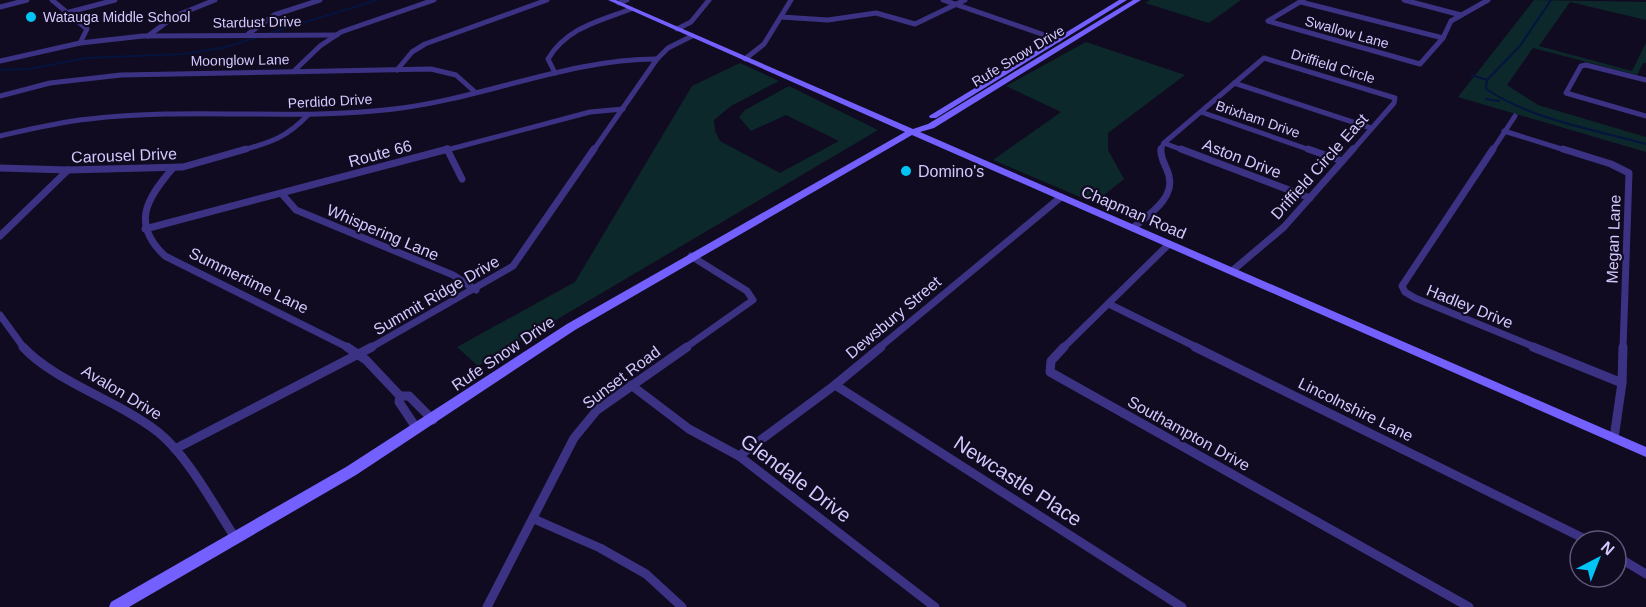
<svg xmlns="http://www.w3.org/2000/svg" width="1646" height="607" font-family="Arial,sans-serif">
<rect width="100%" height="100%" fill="#100b20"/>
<!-- green -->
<g fill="#0d282a">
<path d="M1150,0h91l-32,23 -64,-20z"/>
<path d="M1534,0l112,2v18l-76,-18 -31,44 93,25 14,-28v20h-3l-6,12 -104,-27 -26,37 31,20 108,32v15l-188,-55z"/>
<path d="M1086,42l99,33 -77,58v17l16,29 -30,24 -101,-43 68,-48 -55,-26z"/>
<path d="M740,63l39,18 -48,25 -17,14 1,11 5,10 60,32 59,-32 -53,-26 -35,16 -12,-14 6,-7 44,-24 89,44 -400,236 -21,-19 118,-65 117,-196z"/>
</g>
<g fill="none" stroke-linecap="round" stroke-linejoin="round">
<!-- stream -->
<g stroke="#05143e" stroke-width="2">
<path d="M1551,0l-31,46 -33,34 -1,9c47,31 106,40 160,55"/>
<path d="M270,33l107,-33"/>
<path d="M0,70l29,-1 57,-11 98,-4 38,-6 36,-11"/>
<path d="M1471,75l16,5"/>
<path d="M1486,99l13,2"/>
</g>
<!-- street-far2 -->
<g stroke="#3c3283" stroke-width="5">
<path d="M52,0l35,29 -7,14"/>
<path d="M943,0l116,40"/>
<path d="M1303,0l-35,21 152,43 23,-26 8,-17 37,-21"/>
<path d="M1404,0l57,15"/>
<path d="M1301,2l142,36"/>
<path d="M619,3l8,-3"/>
<path d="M0,7l27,-7"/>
<path d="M66,13l49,-13"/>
<path d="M781,17l47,3 48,-7 39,11 50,-24"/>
<path d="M677,29l14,-7 18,-22"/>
<path d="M248,34l26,-19 46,-15"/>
<path d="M148,36l27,-20 40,-16"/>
<path d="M745,59l19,-15 27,-44"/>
<path d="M0,61l80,-18 63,-7 194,-1"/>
<path d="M397,70l15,-18 13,-8 122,-44"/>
<path d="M294,71l26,-25 21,-14 93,-32"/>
<path d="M555,73l-7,-14c18,-31 51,-38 83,-50"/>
<path d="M1646,80l-60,-15 -5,1 -15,27 80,23"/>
<path d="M1234,83l137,45"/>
<path d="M0,96l50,-13 71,-8 310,-6 25,6 19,17"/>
<path d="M1201,112l112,39"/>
<path d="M1504,131l64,20"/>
<path d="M0,136c30,-7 59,-14 89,-17 101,-12 204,2 305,-10 88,-10 173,-50 263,-50"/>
<path d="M1164,143l21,8"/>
<path d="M240,151c31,-9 46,-13 68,-36"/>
<path d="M443,151l147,-39 33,-3"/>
<path d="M593,151l64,-92 11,-11 24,-12"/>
<path d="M1160,151l4,-8 100,-85 131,40 -1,5 -42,48"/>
<path d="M1492,151l23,-35"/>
</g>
<!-- street-far1 -->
<g stroke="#3c3283" stroke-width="7">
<path d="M447,149l15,30"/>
<path d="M1181,149l129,49"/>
<path d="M1308,149l34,12"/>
<path d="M1493,149l-91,137 3,6 10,6 122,50"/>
<path d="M1563,149l48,15 18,9 -6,175"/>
<path d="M0,168l68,2 115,-3 63,-18"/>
<path d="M173,168c-27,31 -42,56 -8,88l184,92"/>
<path d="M282,194l14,16 157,65 23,15"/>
<path d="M1133,228c15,-13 42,-29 36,-52 -2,-9 -9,-17 -8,-27"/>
<path d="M145,229l303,-80"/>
<path d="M0,236l68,-66"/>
<path d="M1232,271l52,-44 69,-78"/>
<path d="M1109,304l89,44"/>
<path d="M0,315l24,33"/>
<path d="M370,348l143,-82 81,-117"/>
<path d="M685,348l68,-48 -6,-9 -56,-35"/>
<path d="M879,348l182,-151"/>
<path d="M1063,348l106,-104"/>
</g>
<!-- street -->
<g stroke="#3c3283" stroke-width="9">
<path d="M23,347c31,34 96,54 135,85 31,25 56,74 78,107"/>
<path d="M347,347l19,13 34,36 -1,6 18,27"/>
<path d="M1064,347l-13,14 -1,11 419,235"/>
<path d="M1195,347l394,194"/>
<path d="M1533,347l89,36"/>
<path d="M631,385l58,44 50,27 196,151"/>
<path d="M835,385l347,222"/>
<path d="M400,396h9l24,24"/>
<path d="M1614,438l8,-55 1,-36"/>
<path d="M175,449l197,-102"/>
<path d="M739,456l96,-71 46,-38"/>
<path d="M534,519l66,29 46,26 36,33"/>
<path d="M1616,556l30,18"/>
<path d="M487,607l87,-169 23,-28 90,-63"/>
</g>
<!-- secondary -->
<g fill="#7360ff" fill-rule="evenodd">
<path d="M608,0h8l297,129 15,-5 205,-124h8l-207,128 -14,4 726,315v10l-734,-322 -337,195 -219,145 -227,132h-20l2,-5 235,-135 221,-143 338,-192z"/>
<path d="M1119,0h8l-191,118h-6l-1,-2z"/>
</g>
</g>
<!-- markers -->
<g fill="#00c5f4" stroke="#100b20" stroke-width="2">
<circle cx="31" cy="17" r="6"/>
<circle cx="906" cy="171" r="6"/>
</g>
<g text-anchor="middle" stroke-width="4.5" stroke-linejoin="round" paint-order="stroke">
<!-- far-poi labels -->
<g font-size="14" fill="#d4c9ff" stroke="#100b20" text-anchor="start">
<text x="43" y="22">Watauga Middle School</text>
</g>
<!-- far-street labels -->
<g font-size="14" fill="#d4c9ff" stroke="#100b20">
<text transform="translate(257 22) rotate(-1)" y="5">Stardust Drive</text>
<text transform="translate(1347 32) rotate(16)" y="5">Swallow Lane</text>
<text transform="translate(1018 56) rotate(-31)" y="5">Rufe Snow Drive</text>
<text transform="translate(240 60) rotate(-1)" y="5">Moonglow Lane</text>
<text transform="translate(1333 66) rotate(17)" y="5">Driffield Circle</text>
<text transform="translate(330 101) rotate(-3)" y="5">Perdido Drive</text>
<text transform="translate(1258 119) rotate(19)" y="5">Brixham Drive</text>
</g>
<!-- street labels -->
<g font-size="16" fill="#d4c9ff" stroke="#100b20">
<text transform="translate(380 153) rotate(-15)" y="6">Route 66</text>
<text transform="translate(124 155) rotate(-2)" y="6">Carousel Drive</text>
<text transform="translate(1242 158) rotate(21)" y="6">Aston Drive</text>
<text transform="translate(1319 166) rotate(-48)" y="6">Driffield Circle East</text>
<text transform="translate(1134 212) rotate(23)" y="6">Chapman Road</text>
<text transform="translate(383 232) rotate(23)" y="6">Whispering Lane</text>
<text transform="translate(1613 239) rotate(-88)" y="6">Megan Lane</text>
<text transform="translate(249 280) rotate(26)" y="6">Summertime Lane</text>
<text transform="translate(436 295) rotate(-30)" y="6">Summit Ridge Drive</text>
<text transform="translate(1470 306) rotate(22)" y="6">Hadley Drive</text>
<text transform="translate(893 317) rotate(-40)" y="6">Dewsbury Street</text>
<text transform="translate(503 353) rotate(-34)" y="6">Rufe Snow Drive</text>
<text transform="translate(621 377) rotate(-37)" y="6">Sunset Road</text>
<text transform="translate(122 392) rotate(31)" y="6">Avalon Drive</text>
<text transform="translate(1356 409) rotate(26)" y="6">Lincolnshire Lane</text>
<text transform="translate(1189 433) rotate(29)" y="6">Southampton Drive</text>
</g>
<!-- poi labels -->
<g font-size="16" fill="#d4c9ff" stroke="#100b20" text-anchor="start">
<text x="918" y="177">Domino's</text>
</g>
<!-- near-street labels -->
<g font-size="20" fill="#d4c9ff" stroke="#100b20">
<text transform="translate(796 478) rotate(37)" y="7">Glendale Drive</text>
<text transform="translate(1018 481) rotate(33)" y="7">Newcastle Place</text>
</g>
</g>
<!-- north arrow -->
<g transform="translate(1598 559) rotate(42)"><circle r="28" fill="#100b20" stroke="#5e5779" stroke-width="1.5"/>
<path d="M0-4.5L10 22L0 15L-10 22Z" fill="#00c5f4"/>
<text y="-9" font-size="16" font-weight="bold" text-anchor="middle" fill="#d4c9ff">N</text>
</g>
</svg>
